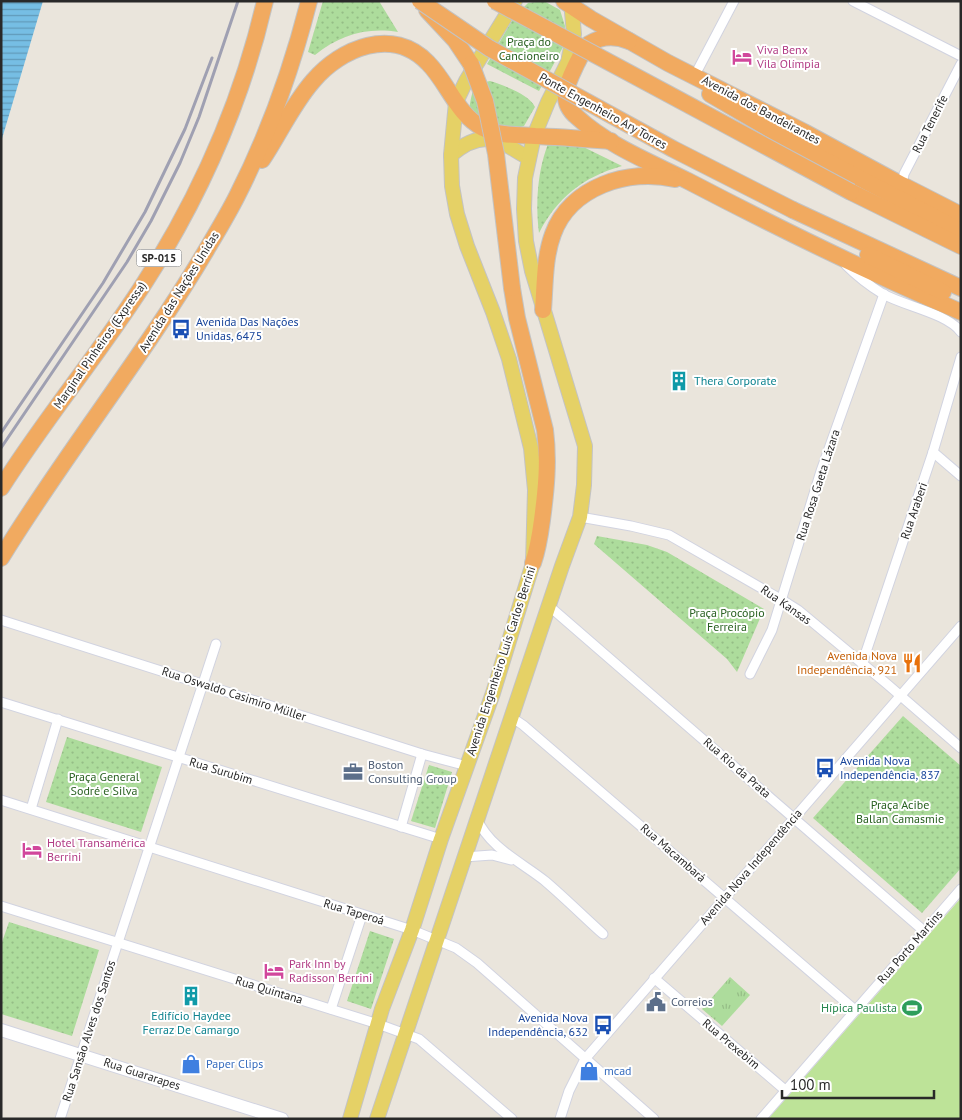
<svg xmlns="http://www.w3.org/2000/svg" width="962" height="1120" font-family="'PT Sans',sans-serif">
<defs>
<pattern id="grass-tufts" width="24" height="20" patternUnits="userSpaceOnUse" patternTransform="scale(1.25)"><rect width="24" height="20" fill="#addc9c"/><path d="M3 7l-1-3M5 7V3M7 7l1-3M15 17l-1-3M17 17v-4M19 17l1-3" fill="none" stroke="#95bd86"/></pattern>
<pattern id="park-dots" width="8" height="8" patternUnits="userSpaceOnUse" patternTransform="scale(1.25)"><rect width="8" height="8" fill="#addc9c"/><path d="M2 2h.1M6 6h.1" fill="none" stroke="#95bd86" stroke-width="1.8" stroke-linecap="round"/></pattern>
<pattern id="water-rules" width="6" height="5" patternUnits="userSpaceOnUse" patternTransform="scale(1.25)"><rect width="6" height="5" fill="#76bee4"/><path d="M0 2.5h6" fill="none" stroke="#619ab9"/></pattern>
</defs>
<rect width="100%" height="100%" fill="#eae5dc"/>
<!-- grass -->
<path fill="url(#grass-tufts)" d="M730,977l20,18 -28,31 -20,-17z"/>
<!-- park -->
<g fill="url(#park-dots)">
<path d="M323,1h56l19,31c-32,-5 -58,3 -83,23l-7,-3z"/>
<path d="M544,1l16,9 5,16 -2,21 -24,44 -52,-27 27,-47 14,-14z"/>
<path d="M490,81c13,4 40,14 45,26l-11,19 -10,3 -35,-9 -10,-10c3,-16 2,-25 21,-29z"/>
<path d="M553,132l69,34c-39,11 -65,32 -83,67 -4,-35 -1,-69 14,-101z"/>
<path d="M597,536l50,9 20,7 97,57 -27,63 -10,-13 -133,-115z"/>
<path d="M903,716l58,50v102l-39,45 -109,-95z"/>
<path d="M67,737l95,30 -21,65 -95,-30z"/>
<path d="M429,765l23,7 -17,56 -24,-7z"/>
<path d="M9,922l90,28 -27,86 -71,-22v-69z"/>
<path d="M370,931l24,8 -23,70 -24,-8z"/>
</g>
<!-- pitch -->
<path fill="#bde398" d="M961,898v221h-193z"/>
<!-- water -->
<path fill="url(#water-rules)" d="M1,1h42l-42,141z"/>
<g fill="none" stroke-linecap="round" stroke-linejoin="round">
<defs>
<g id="street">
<path d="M853,1l108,55"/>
<path d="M695,75l39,-74"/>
<path d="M902,185l2,-11 57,-110"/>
<path d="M846,265c11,11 24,21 37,29 21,12 64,19 78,38"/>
<path d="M933,452l28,24"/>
<path d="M580,517l51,9 38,9 113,65 16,10 89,74 74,64"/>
<path d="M549,606l375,325"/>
<path d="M1,620l421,134 45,12"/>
<path d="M862,664l71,-212 28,-95"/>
<path d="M750,674l22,-44 49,-159 63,-177"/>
<path d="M1,702l440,137"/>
<path d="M511,717l12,8 332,285"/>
<path d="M1,800l411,130 44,18 21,15 177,156"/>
<path d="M31,809l27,-90"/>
<path d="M477,819c13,29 44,43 68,62 20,17 39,36 58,53"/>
<path d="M401,827l21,-73"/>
<path d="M464,857l28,-2 19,5"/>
<path d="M1,906l377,118 41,15 93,80"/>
<path d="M654,978l131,112"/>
<path d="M331,1009l31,-94"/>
<path d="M60,1119l156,-475"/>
<path d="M560,1119l9,-28 16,-32 376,-433"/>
<path d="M761,1119l200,-230"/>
</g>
<path id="secondary" d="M1,1030l281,89"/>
<g id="primary">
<path d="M451,155c14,-12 32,-21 50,-13 10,5 18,11 28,16"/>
<path d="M350,1119l32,-110 30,-79 29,-91 52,-146 40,-130 2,-73 -4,-42 -22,-89 -16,-47 -26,-66 -10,-32 -5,-28 -1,-31 5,-53 10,-21 49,-80"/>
<path d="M377,1119l185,-553 18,-49 4,-32 1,-39 -53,-175 -6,-30 -2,-32 1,-31 9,-42 14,-34 20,-40 6,-28 -3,-33"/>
</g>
<g id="highway">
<path d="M564,1l27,18 77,44 136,69 98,53 59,30"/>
<path d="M427,10l28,30 16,24"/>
<path d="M629,41c-13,-5 -28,-5 -40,3 -6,4 -8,12 -12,19 -9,19 -20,37 0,54 30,28 75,46 111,64 90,47 180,91 273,131"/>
<path d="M710,94l90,53 161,84"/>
<path d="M262,160c17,-25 30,-55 51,-79 28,-33 80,-55 115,-18 20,20 29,52 55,65 15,8 36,7 52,8 25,1 50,3 76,5"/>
<path d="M851,192l110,54"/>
<path d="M793,210l168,78"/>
<path d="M868,255l75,37"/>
<path d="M512,288l5,30 28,112c4,31 1,60 -3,90 -2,15 -4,29 -9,43"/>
<path d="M543,310c2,-24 1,-52 10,-76 17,-47 75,-66 122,-55"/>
<path d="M1,488c45,-71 99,-135 144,-206 55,-86 97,-181 120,-281"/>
<path d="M1,558c65,-106 143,-202 206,-309 10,-17 21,-35 30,-53 31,-61 55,-128 72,-195"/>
</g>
</defs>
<!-- street casing -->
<use href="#street" stroke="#d1d3e0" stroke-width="11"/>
<!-- secondary casing -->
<use href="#secondary" stroke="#d1d3e0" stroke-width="14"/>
<!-- primary casing -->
<use href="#primary" stroke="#c3c3c3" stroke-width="16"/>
<!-- highway casing -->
<use href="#highway" stroke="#c3c3c3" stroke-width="18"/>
<!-- street -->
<use href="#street" stroke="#fff" stroke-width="9"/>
<!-- secondary -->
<use href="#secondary" stroke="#fff" stroke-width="12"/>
<!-- primary -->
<use href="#primary" stroke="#e5d166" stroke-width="14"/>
<!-- highway -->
<use href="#highway" stroke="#f1aa60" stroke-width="16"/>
<!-- rail -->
<g stroke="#9fa0b2" stroke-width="3">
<path d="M1,433l102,-150 42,-71 40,-83 27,-71"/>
<path d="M1,448l126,-186 24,-41 29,-58 19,-46 39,-116"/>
</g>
<defs>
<g id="highway-bridge">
<path d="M420,1l69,47 184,101 120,61"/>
<path d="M495,1l356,191"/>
<path d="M471,64l14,37 11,53 16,134"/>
</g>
</defs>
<!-- highway-bridge casing -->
<use href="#highway-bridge" stroke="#c3c3c3" stroke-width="18" stroke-linecap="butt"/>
<!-- highway-bridge -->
<use href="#highway-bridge" stroke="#f1aa60" stroke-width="16"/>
</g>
<!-- icons -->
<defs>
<symbol id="hotel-bare" viewBox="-9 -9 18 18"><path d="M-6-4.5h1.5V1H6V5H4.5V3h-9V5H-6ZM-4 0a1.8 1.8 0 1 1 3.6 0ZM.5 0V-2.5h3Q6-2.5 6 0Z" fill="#d1479c" stroke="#fff" stroke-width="2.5" paint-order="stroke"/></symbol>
<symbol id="bus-bare" viewBox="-9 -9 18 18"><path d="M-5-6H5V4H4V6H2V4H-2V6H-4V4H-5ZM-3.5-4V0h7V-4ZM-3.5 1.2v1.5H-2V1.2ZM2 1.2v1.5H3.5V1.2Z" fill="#1a4fb4" stroke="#fff" stroke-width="2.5" paint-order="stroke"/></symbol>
<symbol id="building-bare" viewBox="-9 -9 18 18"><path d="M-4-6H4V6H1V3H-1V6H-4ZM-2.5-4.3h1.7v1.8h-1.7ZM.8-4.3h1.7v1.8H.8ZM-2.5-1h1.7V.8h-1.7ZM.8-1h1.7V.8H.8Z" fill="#0f9aa8" stroke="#fff" stroke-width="2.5" paint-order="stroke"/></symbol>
<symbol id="restaurant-bare" viewBox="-9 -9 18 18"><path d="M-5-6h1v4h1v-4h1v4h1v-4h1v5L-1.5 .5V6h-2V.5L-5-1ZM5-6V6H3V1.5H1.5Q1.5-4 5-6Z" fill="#e8710a" stroke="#fff" stroke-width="2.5" paint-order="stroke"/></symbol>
<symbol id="office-bare" viewBox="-9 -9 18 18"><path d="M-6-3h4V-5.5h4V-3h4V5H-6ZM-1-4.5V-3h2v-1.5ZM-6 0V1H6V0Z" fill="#5c6f8a" stroke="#fff" stroke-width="2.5" paint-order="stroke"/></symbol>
<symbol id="civic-bare" viewBox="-9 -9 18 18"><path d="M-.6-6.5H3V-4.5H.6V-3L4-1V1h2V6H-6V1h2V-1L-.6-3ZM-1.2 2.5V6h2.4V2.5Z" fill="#5c6f8a" stroke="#fff" stroke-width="2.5" paint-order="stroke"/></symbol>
<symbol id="stadium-bare" viewBox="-9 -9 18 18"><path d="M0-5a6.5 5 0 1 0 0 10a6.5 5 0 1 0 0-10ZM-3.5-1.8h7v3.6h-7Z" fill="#2e9e5b" stroke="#fff" stroke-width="2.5" paint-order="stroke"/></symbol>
<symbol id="shop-bare" viewBox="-9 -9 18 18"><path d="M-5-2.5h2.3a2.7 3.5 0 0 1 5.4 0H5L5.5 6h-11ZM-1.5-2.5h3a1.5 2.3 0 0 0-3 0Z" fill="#3f7fe0" stroke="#fff" stroke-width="2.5" paint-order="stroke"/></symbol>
</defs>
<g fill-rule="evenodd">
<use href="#hotel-bare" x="728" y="43" width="28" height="28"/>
<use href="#bus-bare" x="167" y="315" width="28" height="28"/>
<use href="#building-bare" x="665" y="367" width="28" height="28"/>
<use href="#restaurant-bare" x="898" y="649" width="28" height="28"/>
<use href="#bus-bare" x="811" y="754" width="28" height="28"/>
<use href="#office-bare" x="339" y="758" width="28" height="28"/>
<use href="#hotel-bare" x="18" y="836" width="28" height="28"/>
<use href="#hotel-bare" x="260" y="957" width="28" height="28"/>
<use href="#building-bare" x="177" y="982" width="28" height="28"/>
<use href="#civic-bare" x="642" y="988" width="28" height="28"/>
<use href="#stadium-bare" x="898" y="994" width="28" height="28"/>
<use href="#bus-bare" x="589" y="1011" width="28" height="28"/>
<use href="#shop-bare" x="177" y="1050" width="28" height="28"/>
<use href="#shop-bare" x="575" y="1057" width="28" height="28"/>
</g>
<g text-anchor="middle" stroke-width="4" stroke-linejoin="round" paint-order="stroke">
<!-- shield labels -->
<rect fill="#fff" stroke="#696969" stroke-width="1" x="136.5" y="249.5" width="45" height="17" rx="4"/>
<g font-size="11" font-weight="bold" fill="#292929">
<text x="159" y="262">SP-015</text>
</g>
<!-- park labels -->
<g font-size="12" fill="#275f1f" stroke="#fff">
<text x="529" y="46">Praça do<tspan x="529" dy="14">Cancioneiro</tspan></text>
<text x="727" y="617">Praça Procópio<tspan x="727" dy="14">Ferreira</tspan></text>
<text x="104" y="781">Praça General<tspan x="104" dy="14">Sodré e Silva</tspan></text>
<text x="900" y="809">Praça Acibe<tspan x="900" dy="14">Ballan Camasmie</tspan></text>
</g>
<!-- hotel labels -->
<g font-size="12" fill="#b23c85" stroke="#fff" text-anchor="start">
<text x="757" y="54">Viva Benx<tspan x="757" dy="14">Vila Olímpia</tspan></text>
<text x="47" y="847">Hotel Transamérica<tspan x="47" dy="14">Berrini</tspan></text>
<text x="289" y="968">Park Inn by<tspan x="289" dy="14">Radisson Berrini</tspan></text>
</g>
<!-- street labels -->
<g font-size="12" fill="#292929" stroke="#fff">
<text transform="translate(761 110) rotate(28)" y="4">Avenida dos Bandeirantes</text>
<text transform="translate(603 111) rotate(29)" y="4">Ponte Engenheiro Ary Torres</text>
<text transform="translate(930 124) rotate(-63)" y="4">Rua Tenerife</text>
<text transform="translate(179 292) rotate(-58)" y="4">Avenida das Nações Unidas</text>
<text transform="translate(100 345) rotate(-55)" y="4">Marginal Pinheiros (Expressa)</text>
<text transform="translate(818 485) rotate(-72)" y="4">Rua Rosa Gaeta Lázara</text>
<text transform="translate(914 511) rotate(-71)" y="4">Rua Araberi</text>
<text transform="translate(786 605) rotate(35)" y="4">Rua Kansas</text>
<text transform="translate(501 661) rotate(-72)" y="4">Avenida Engenheiro Luís Carlos Berrini</text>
<text transform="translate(234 694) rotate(18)" y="4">Rua Oswaldo Casimiro Müller</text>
<text transform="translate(737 768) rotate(41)" y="4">Rua Rio da Prata</text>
<text transform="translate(221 771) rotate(17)" y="4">Rua Surubim</text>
<text transform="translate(673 853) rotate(41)" y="4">Rua Macambará</text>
<text transform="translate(751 867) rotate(-49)" y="4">Avenida Nova Independência</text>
<text transform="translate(354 912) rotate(17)" y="4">Rua Taperoá</text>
<text transform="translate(910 947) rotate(-49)" y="4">Rua Porto Martins</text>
<text transform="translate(269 990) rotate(17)" y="4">Rua Quintana</text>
<text transform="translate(89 1031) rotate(-72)" y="4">Rua Sansão Alves dos Santos</text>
<text transform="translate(731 1044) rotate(40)" y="4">Rua Prexebim</text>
<text transform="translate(142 1074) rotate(18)" y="4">Rua Guararapes</text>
</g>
<!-- transit labels -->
<g font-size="12" fill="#164399" stroke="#fff" text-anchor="start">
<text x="196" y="326">Avenida Das Nações<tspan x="196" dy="14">Unidas, 6475</tspan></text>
<text x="840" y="765">Avenida Nova<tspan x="840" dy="14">Independência, 837</tspan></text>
<text x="588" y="1022" text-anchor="end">Avenida Nova<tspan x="588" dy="14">Independência, 632</tspan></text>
</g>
<!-- culture labels -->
<g font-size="12" fill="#0d838f" stroke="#fff" text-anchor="start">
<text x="694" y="385">Thera Corporate</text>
<text x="191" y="1020" text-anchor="middle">Edifício Haydee<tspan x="191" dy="14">Ferraz De Camargo</tspan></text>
</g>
<!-- food labels -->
<g font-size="12" fill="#c56008" stroke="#fff" text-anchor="end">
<text x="897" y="660">Avenida Nova<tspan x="897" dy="14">Independência, 921</tspan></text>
</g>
<!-- service labels -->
<g font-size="12" fill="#4e5e75" stroke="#fff" text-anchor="start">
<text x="368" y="769">Boston<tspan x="368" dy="14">Consulting Group</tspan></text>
<text x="671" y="1006">Correios</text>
</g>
<!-- leisure labels -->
<g font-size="12" fill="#27864d" stroke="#fff" text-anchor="end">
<text x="897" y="1012">Hípica Paulista</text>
</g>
<!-- shop labels -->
<g font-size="12" fill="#366cbe" stroke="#fff" text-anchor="start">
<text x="206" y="1068">Paper Clips</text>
<text x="604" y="1075">mcad</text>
</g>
</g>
<!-- border -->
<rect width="962" height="1120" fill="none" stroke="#292929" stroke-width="5"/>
<!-- scale -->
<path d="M782 1090v8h152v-8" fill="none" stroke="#292929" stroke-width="2.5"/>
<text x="790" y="1090" font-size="15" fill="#292929" stroke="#ffffff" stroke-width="4" paint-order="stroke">100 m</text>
</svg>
